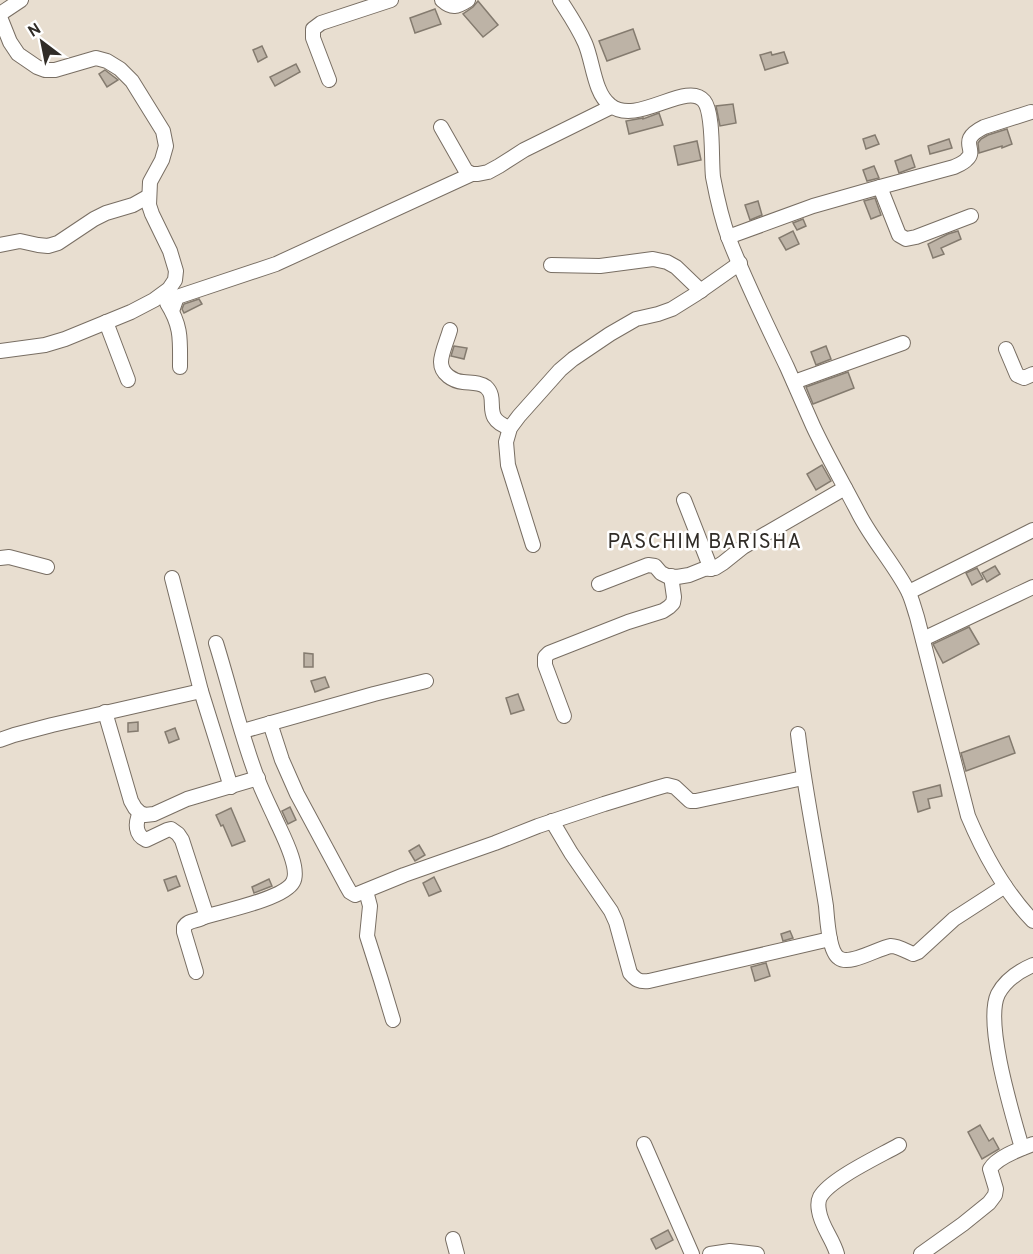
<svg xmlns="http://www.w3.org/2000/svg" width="1033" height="1254" font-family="Overpass,sans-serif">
<rect width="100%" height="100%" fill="#e8ded0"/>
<!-- building -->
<g fill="#bdb3a6" stroke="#847b6f" stroke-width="1.5">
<path d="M478,1l20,24 -15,12 -20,-23 10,-7z"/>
<path d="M435,9l6,15 -26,9 -5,-15z"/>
<path d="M633,29l7,20 -33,12 -8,-20z"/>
<path d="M262,46l5,11 -9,5 -5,-12z"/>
<path d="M771,52l1,3 12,-3 4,11 -23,7 -5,-15z"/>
<path d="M296,64l4,8 -25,14 -5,-9z"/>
<path d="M105,70l13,10 -11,7 -8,-13z"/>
<path d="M733,104l3,19 -16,3 -4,-20z"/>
<path d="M659,113l4,12 -34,9 -3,-13 17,-3v1z"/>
<path d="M1007,129l5,15 -10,4v-2l-23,7 -1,-10 3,-4 7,-4z"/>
<path d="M875,135l4,9 -13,5 -3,-10z"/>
<path d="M949,139l3,9 -22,6 -2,-8z"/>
<path d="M697,141l4,19 -23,5 -4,-19z"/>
<path d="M911,155l4,12 -16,6 -4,-12z"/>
<path d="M874,166l5,12 -12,3 -4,-11z"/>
<path d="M875,198l6,17 -10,4 -7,-18z"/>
<path d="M758,201l4,14 -12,5 -5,-15z"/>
<path d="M803,219l3,7 -9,4 -4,-7z"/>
<path d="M793,231l6,13 -13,6 -7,-12z"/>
<path d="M958,231l3,8 -20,9 3,6 -11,4 -5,-14 20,-10z"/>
<path d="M199,299l3,5 -18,9 -2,-4 2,-5z"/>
<path d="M454,346l13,2 -3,11 -13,-3z"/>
<path d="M826,346l5,13 -15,6 -5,-13z"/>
<path d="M848,372l6,16 -41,16 -7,-17z"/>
<path d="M822,465l9,16 -15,9 -9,-16z"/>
<path d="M995,566l5,8 -13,8 -5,-9z"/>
<path d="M977,568l6,11 -11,6 -6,-12z"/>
<path d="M969,627l10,17 -36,19 -10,-19z"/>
<path d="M304,653l9,1v13h-9z"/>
<path d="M325,677l4,10 -14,5 -4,-11z"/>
<path d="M518,694l6,16 -13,4 -5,-16z"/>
<path d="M138,722v9l-10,1v-9z"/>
<path d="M175,728l4,11 -10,4 -4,-11z"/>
<path d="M1009,736l6,17 -49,18 -5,-18z"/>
<path d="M940,785l2,11 -14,3 2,9 -12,4 -5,-20z"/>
<path d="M290,807l6,13 -8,4 -6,-13z"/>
<path d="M231,808l14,33 -13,5 -9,-21 -2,1 -5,-11z"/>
<path d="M419,845l6,10 -10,6 -6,-10z"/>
<path d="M176,876l4,10 -12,5 -4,-11z"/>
<path d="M434,877l7,14 -12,5 -6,-13z"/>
<path d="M269,879l3,7 -18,7 -2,-6z"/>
<path d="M790,931l3,7 -10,3 -2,-7z"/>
<path d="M766,963l4,13 -15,5 -4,-14z"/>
<path d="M980,1125l9,16 4,-3 6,11 -17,10 -14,-27z"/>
<path d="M668,1230l5,10 -17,9 -5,-10z"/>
</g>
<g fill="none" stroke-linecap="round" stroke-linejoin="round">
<defs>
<g id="street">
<path d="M442,0c10,9 15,7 26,0"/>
<path d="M560,0c9,14 18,27 25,43 8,18 9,50 25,62 26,22 77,-25 94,-4 10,12 7,59 9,76 4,21 9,43 16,62 17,44 38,86 58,128 9,20 17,39 26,59 14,30 31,59 46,88 14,27 35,50 49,77 4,8 6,17 9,26l51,199c16,38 36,75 65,105"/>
<path d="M0,14l21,-14"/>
<path d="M0,17l10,25 8,12 19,13 8,3h10l41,-12 11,3 13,8 12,12 31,50 3,15 -4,14 -12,22 -1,23 3,9 18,37 6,20 -1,9 -6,9 -15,11 -23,12 -66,27 -20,6 -45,6"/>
<path d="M329,80l-16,-42v-9l8,-6 70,-23"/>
<path d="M441,127l25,44 6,3h6l10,-2 11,-6 25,-16 87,-43"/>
<path d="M971,216l-55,21 -10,2 -7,-4 -19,-48 74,-20c4,-2 10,-4 13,-8 11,-10 -11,-18 17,-32l47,-15"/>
<path d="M728,237l85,-31 67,-19"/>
<path d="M0,245l20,-4 18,4 10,1 10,-3 36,-24 12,-6 27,-8 16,-9"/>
<path d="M551,265l49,1 53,-7 14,3 9,5 25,24"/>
<path d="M167,303c15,24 13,37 13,64"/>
<path d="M172,311l5,-14 99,-33 196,-90"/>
<path d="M106,322l22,58"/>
<path d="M450,330c-2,8 -9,23 -9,32 0,12 12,19 22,20 8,1 17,0 23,5 14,13 -6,31 24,41"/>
<path d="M1006,349l11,26 7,3 9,-4"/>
<path d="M794,382l109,-39"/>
<path d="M684,500l27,69"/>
<path d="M533,545l-25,-80 -2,-23 4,-14 9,-12 41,-46 13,-11 37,-25 26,-15 22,-5 14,-5 24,-15 44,-31"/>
<path d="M0,558l9,-1 38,10"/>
<path d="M172,578l29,113 30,96"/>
<path d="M599,584l49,-19 7,1 6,7 6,3 10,1 12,-2 15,-6 11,-1 8,-5 20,-16 102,-59"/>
<path d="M909,592l124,-62"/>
<path d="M923,639l110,-52"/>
<path d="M105,712l26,89 4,7 5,5 5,2 9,-1 33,-15 71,-21"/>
<path d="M564,716l-19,-51v-8l4,-4 79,-31 35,-11 6,-4 4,-4 1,-6 -3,-21"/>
<path d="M270,723l12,37 15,34 49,91 4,7 5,3 49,-20 91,-32 43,-17 66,-22 49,-15 14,-4 8,2 15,14h6l107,-23"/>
<path d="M243,731l131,-37 52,-13"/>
<path d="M798,734c7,58 19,115 28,172 1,12 3,46 13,52 11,8 39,-10 52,-12 7,0 15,5 22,8l5,-2 36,-33 51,-33"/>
<path d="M0,740l14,-5 38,-10 149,-34"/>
<path d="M140,813c-5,10 -5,22 6,27l21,-10 4,-1 7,5 4,6 24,74c-5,9 -17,4 -22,13v5l12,40"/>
<path d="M552,821l19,32 40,58 5,11 14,51c6,7 9,9 19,8l181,-42"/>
<path d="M366,891l4,15 -3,30 14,44 12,40"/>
<path d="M204,917c19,-6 80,-18 89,-35 8,-14 -12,-50 -18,-64 -6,-13 -12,-25 -17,-38 -17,-44 -28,-92 -42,-137"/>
<path d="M644,1144l48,110"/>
<path d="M1022,1148c-9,-32 -38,-125 -24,-154 7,-13 21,-23 35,-29"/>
<path d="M453,1239l4,15"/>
<path d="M710,1254l20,-3 27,3"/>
<path d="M837,1254c-4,-15 -16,-28 -18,-43 -1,-5 -1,-10 1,-14 10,-18 60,-41 79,-52"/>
<path d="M921,1254l42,-30 26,-21 6,-8 1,-6 -6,-20c7,-12 30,-20 43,-25"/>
</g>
</defs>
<!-- street casing -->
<use href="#street" stroke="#786e63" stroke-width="16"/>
<!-- street -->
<use href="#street" stroke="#fff" stroke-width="14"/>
</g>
<g text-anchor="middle" stroke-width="5" stroke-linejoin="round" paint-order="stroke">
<!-- neighbourhood labels -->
<g font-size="20" letter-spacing="1.5" fill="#302c27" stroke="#fff">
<text x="705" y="548">PASCHIM BARISHA</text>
</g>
</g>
<!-- north arrow -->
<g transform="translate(42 42) rotate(328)" stroke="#ffffff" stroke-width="4.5" paint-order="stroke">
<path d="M0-4.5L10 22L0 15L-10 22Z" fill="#302c27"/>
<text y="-9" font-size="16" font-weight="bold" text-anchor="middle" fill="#302c27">N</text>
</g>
</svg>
